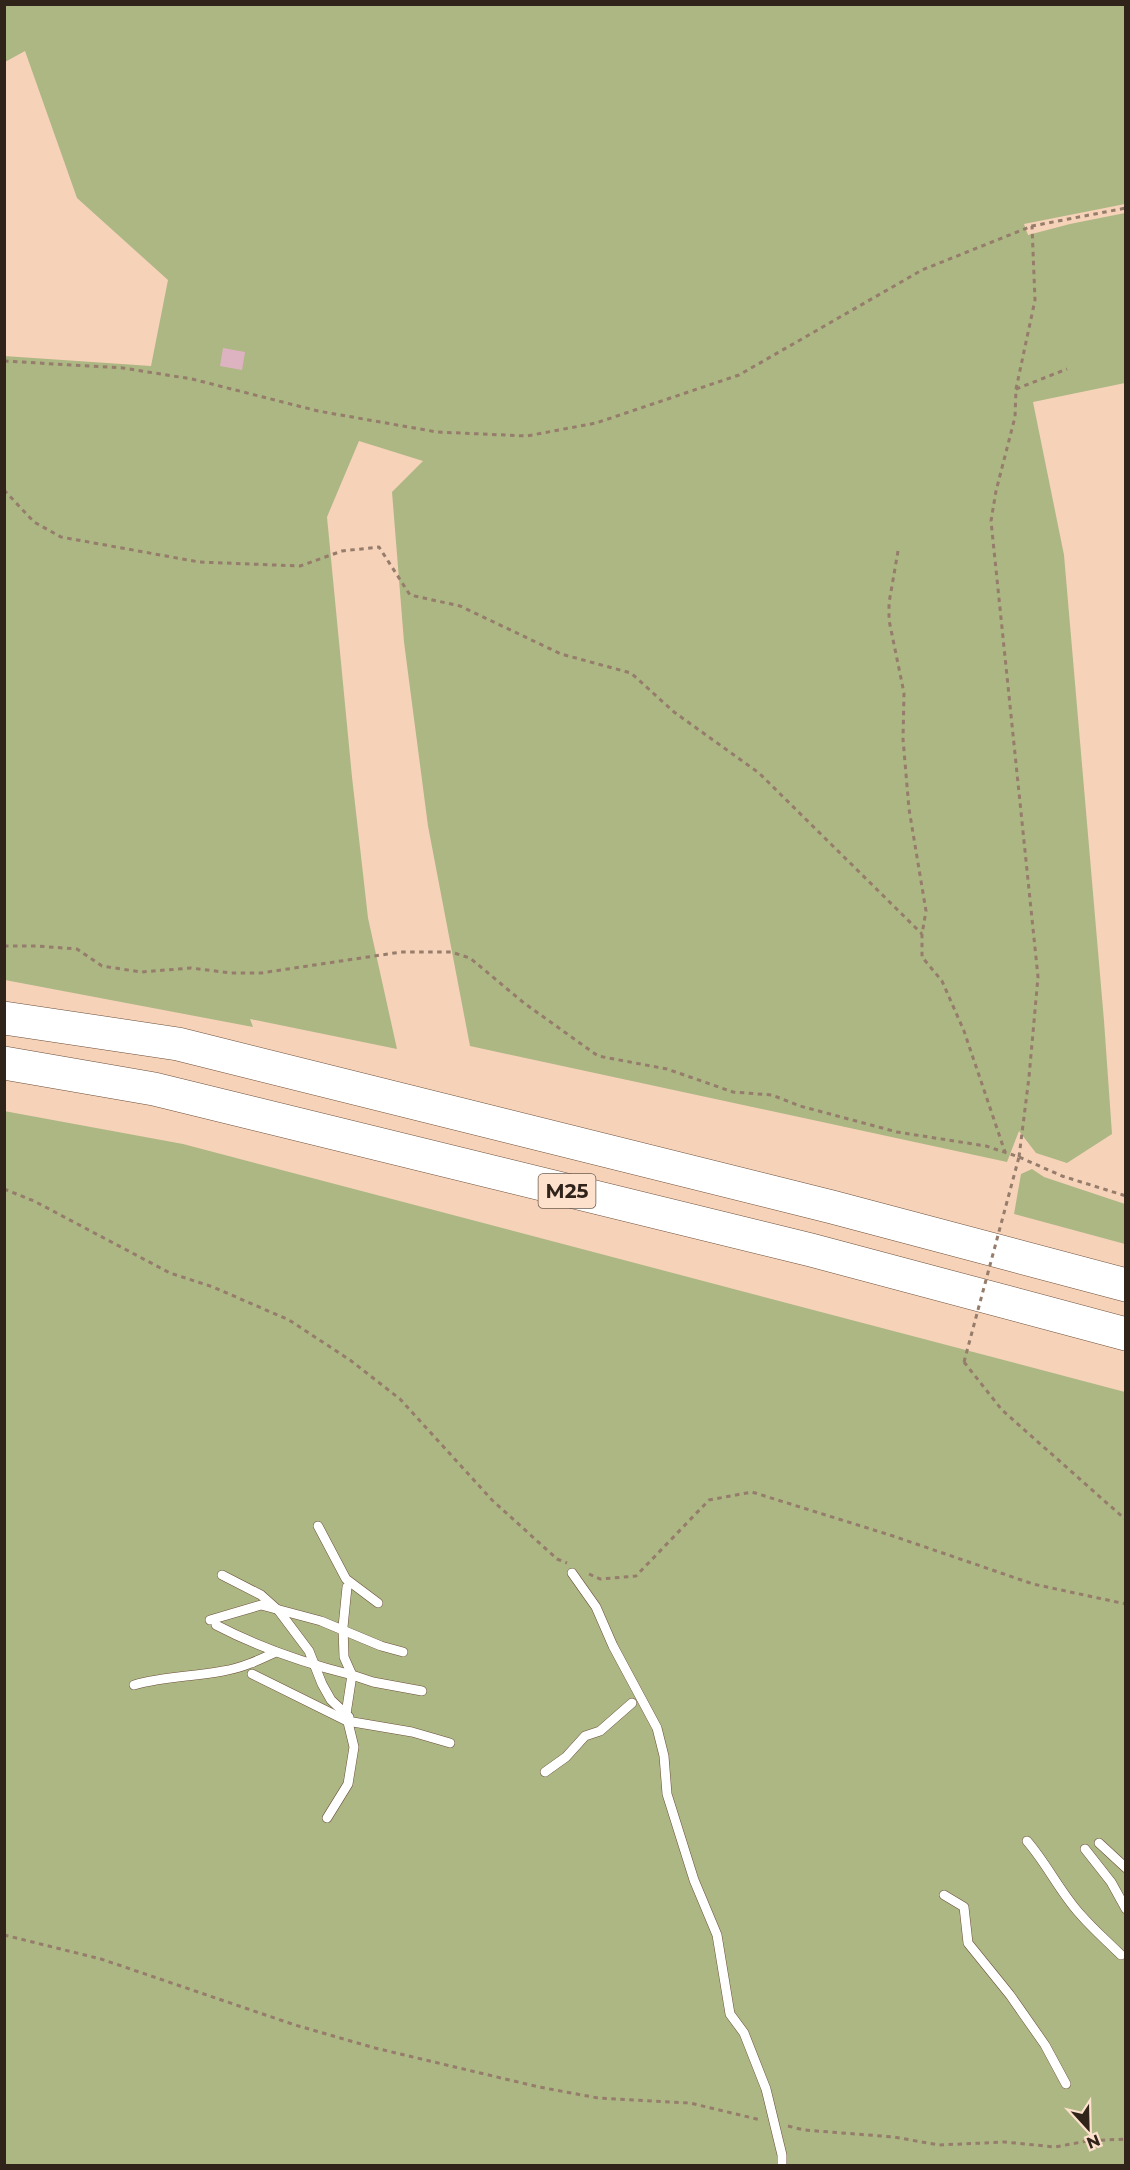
<svg xmlns="http://www.w3.org/2000/svg" width="1130" height="2170" font-family="Montserrat,sans-serif">
<rect width="100%" height="100%" fill="#f6d2b9"/>
<!-- green -->
<g fill="#acb784">
<path d="M5,5h1120v199l-101,20 4,11 42,-11 55,-11v170l-92,19 31,153 40,466 8,113 -45,29 -31,-10 -17,-22 -12,31 -537,-116 -42,-220 -24,-184 -12,-150 31,-31 -64,-20 -32,76 25,260 16,141 29,131 -147,-30 3,8 -248,-47 -1,-624 147,10 17,-86 -91,-82 -52,-147 -20,11z"/>
<path d="M4,1111l179,33 942,248v773h-1120z"/>
<path d="M1032,1169l12,8 81,27v40l-111,-30 7,-40z"/>
</g>
<!-- building -->
<path fill="#deb3c1" d="M223,348l22,4 -3,18 -22,-4z"/>
<g fill="none" stroke-linecap="round" stroke-linejoin="round">
<defs>
<g id="service">
<path d="M318,1526l28,53 32,24"/>
<path d="M572,1573l24,34 17,39 44,82 7,28 3,38 27,86 23,55 13,79 14,19 22,56 16,66v11"/>
<path d="M222,1575l39,20 18,16 30,40 13,33 9,16 18,17"/>
<path d="M347,1587l-4,40 1,30 8,18 21,7 49,9"/>
<path d="M210,1620l51,-15 60,16 60,25 22,6"/>
<path d="M216,1625c44,23 88,38 136,50l-6,39 8,33 -6,37 -21,34"/>
<path d="M252,1674l95,47 65,11 38,11"/>
<path d="M134,1685c30,-9 58,-8 89,-14 19,-3 36,-11 53,-19"/>
<path d="M545,1772l21,-15 19,-21 15,-5 32,-28"/>
<path d="M1027,1841c20,23 33,51 53,73 13,15 27,27 41,41"/>
<path d="M1099,1843l27,25"/>
<path d="M1085,1849l26,33 15,27"/>
<path d="M944,1895l20,12 4,36 42,52 35,50 21,39"/>
</g>
<g id="motorway">
<path d="M4,1018l174,26 654,163 294,78"/>
<path d="M4,1063l150,26 657,161 315,84"/>
</g>
</defs>
<!-- service casing -->
<use href="#service" stroke="#6c4e38" stroke-width="10"/>
<!-- motorway casing -->
<use href="#motorway" stroke="#6c4e38" stroke-width="34"/>
<!-- path -->
<g stroke="#957c6b" stroke-width="3" stroke-dasharray="4.5 4.5" stroke-linecap="butt">
<path d="M4,361l119,7 69,11 126,32 119,21 90,4 69,-13 143,-48 183,-105 110,-44 94,-18"/>
<path d="M1016,389l51,-20"/>
<path d="M4,490l30,32 27,15 138,25 101,4 42,-15 37,-4 31,48 50,11 101,48 70,19 43,39 85,61 163,161"/>
<path d="M898,551l-9,52v17l15,73 -1,46 6,70 17,102 -4,23v23l20,24 22,50 41,121"/>
<path d="M4,946h33l40,3 25,17 39,6 50,-4 40,5h30l140,-21h50l19,6 54,45 74,53 69,13 66,23 39,3 28,11 97,26 89,14 33,11 43,19 64,20"/>
<path d="M1019,1157l10,-80 9,-100 -47,-456 5,-30 19,-74 1,-28 19,-89 -3,-74"/>
<path d="M4,1189l30,12 136,72 43,14 76,33 61,40 50,39 92,101 65,59 10,4"/>
<path d="M964,1362l38,48 124,110"/>
<path d="M589,1574l11,5 36,-3 73,-76 43,-8 141,44 140,48 93,20"/>
<path d="M4,1935l97,24 194,66 80,23 164,39 59,11 92,5 71,17"/>
<path d="M788,2126l16,4 90,7 45,8 66,-3 50,5 32,-6 39,-2"/>
</g>
<!-- service -->
<use href="#service" stroke="#fff" stroke-width="9"/>
<!-- motorway -->
<use href="#motorway" stroke="#fff" stroke-width="33"/>
<!-- path-bridge -->
<path stroke="#957c6b" stroke-width="3" stroke-dasharray="4.5 4.5" stroke-linecap="butt" d="M964,1362l55,-205"/>
</g>
<g text-anchor="middle" stroke-width="4.5" stroke-linejoin="round" paint-order="stroke">
<!-- shield labels -->
<rect fill="#fee1cc" stroke="#6e5c4f" stroke-width="1.5" x="538.5" y="1174" width="57" height="34" rx="4.5"/>
<g font-size="20" font-weight="bold" fill="#30231a">
<text x="567" y="1198">M25</text>
</g>
</g>
<!-- border -->
<rect width="1130" height="2170" fill="none" stroke="#30231a" stroke-width="12"/>
<!-- north arrow -->
<g transform="translate(1088 2128) rotate(158)" stroke="#fee1cc" stroke-width="4.5" paint-order="stroke">
<path d="M0-4.5L10 22L0 15L-10 22Z" fill="#30231a"/>
<text y="-9" font-size="16" font-weight="bold" text-anchor="middle" fill="#30231a">N</text>
</g>
</svg>
